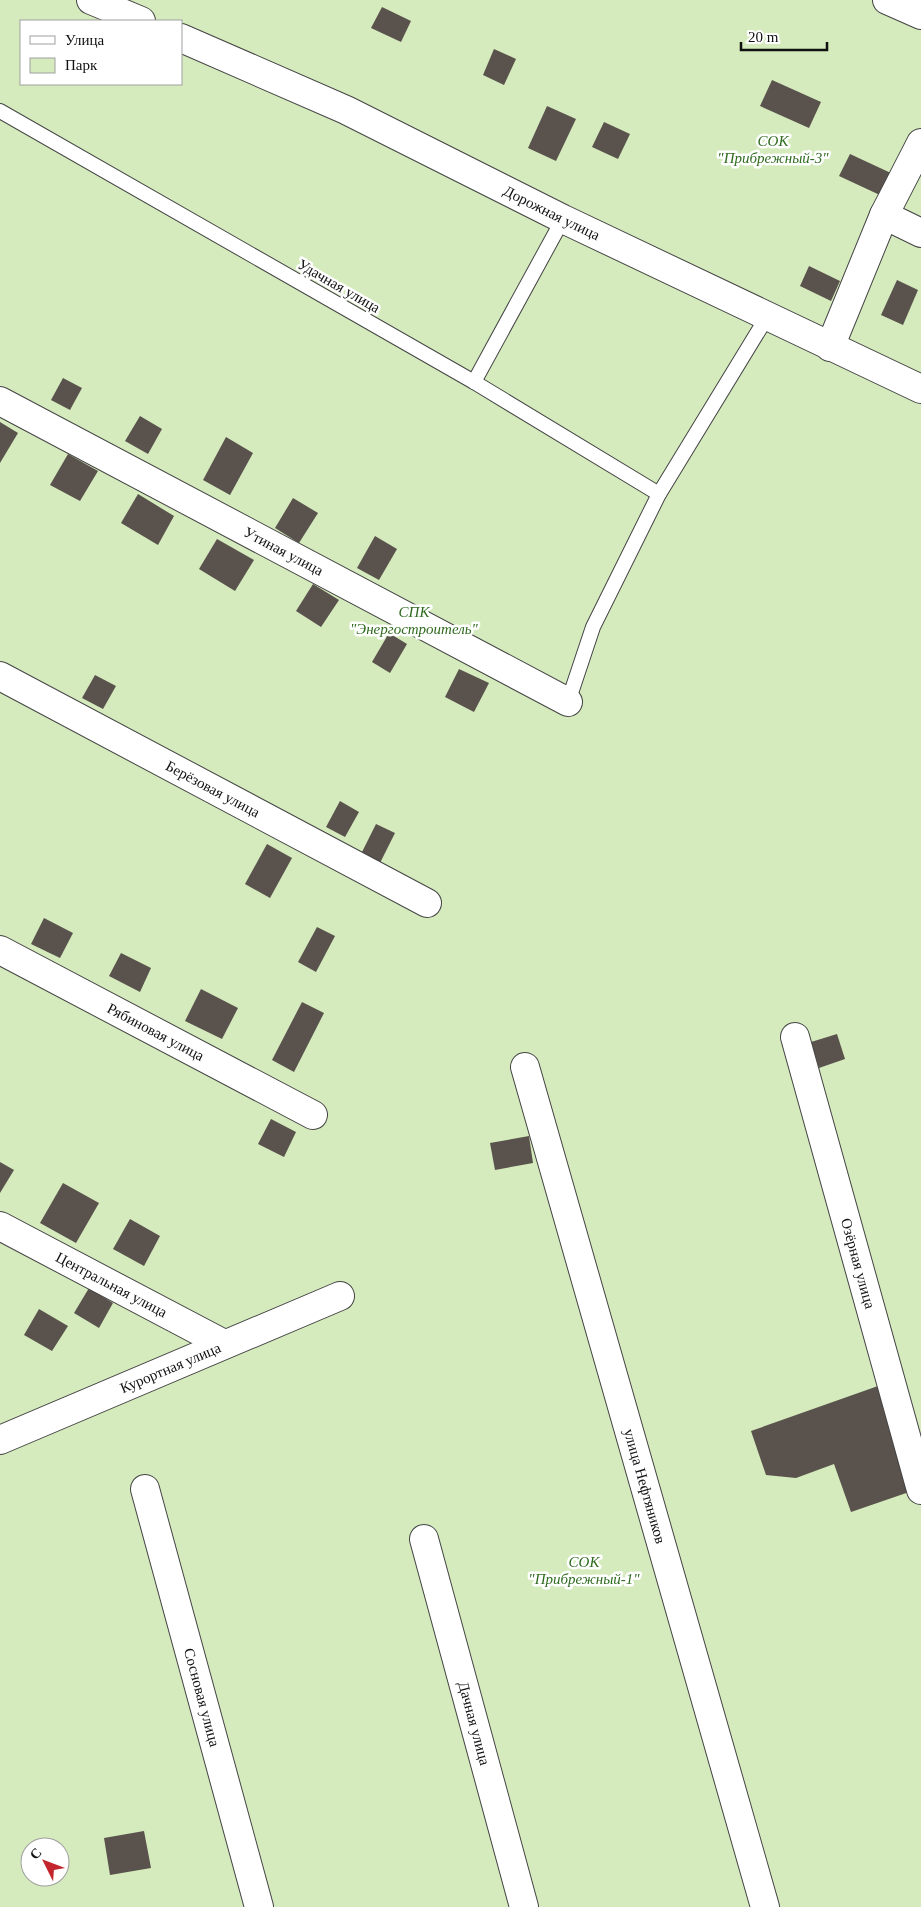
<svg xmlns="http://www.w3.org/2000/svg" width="921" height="1907" font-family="'Times New Roman',serif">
<rect width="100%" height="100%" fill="#fffdf5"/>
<!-- green -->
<path fill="#d5ebbd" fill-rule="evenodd" d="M0,0h921v1907h-921zM21,21h160v63h-160zM30,1847h30v30h-30z"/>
<!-- building -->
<g fill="#5a524d">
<path d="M382,7l29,14 -10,21 -30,-14z"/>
<path d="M494,49l22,10 -12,26 -21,-10z"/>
<path d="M772,80l49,22 -12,26 -49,-22z"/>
<path d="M547,106l29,13 -20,42 -28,-13z"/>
<path d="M604,122l26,12 -12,25 -26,-12z"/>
<path d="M850,154l43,20 -11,22 -43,-20z"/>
<path d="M809,266l31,15 -9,20 -31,-15z"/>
<path d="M897,280l21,10 -15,35 -22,-10z"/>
<path d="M63,378l19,10 -12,22 -19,-10z"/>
<path d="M140,416l22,13 -14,25 -23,-13z"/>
<path d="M0,422l18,11 -18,30z"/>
<path d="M226,437l27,16 -23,42 -27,-15z"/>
<path d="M68,454l30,17 -18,30 -30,-16z"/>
<path d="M138,494l36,22 -16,29 -37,-22z"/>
<path d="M293,498l25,15 -19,30 -24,-15z"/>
<path d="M375,536l22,13 -18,31 -22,-12z"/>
<path d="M217,539l37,21 -19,31 -36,-22z"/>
<path d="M313,584l26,16 -18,27 -25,-16z"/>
<path d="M389,633l18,11 -17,29 -18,-11z"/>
<path d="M459,669l30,14 -15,29 -29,-15z"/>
<path d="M95,675l21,11 -13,23 -21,-11z"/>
<path d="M340,801l19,11 -14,25 -19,-10z"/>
<path d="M376,824l19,9 -15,30 -19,-9z"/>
<path d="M267,844l25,14 -22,40 -25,-14z"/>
<path d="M44,918l29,15 -13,25 -29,-14z"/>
<path d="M317,927l18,9 -19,36 -18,-10z"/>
<path d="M121,953l30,15 -11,24 -31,-16z"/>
<path d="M201,989l37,19 -16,31 -37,-18z"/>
<path d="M302,1002l22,11 -30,59 -22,-12z"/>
<path d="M837,1034l8,25 -26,9 -8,-26z"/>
<path d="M271,1119l25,13 -12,25 -26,-13z"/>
<path d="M529,1136l4,27 -38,7 -5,-27z"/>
<path d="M0,1162l14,8 -14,23z"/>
<path d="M63,1183l36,20 -23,40 -36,-20z"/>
<path d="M130,1219l30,17 -16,30 -31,-17z"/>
<path d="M89,1288l24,15 -14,25 -25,-15z"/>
<path d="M39,1309l29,17 -16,25 -28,-16z"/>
<path d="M878,1386l37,104 -64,22 -17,-48 -38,14 -30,-3 -15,-44z"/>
<path d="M144,1831l7,37 -41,7 -6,-37z"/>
</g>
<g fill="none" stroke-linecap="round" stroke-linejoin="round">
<defs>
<g id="service">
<path d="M0,111l474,271 185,112"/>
<path d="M474,382l89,-163"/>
<path d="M568,702l25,-75 66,-133 108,-177"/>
</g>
<g id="minor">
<path d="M91,0l50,21"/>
<path d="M887,0l34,15"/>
<path id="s1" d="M181,38l165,72 217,109 358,170"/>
<path d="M884,215l37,18"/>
<path d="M830,347l54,-132 37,-72"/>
<path id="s2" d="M0,401l568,301"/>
<path id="s3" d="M0,676l427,227"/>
<path id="s4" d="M0,950l313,165"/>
<path id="s5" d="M795,1037l126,453"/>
<path id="s6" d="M525,1067l240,840"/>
<path id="s7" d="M0,1226l224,118"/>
<path id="s8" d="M0,1440l340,-144"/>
<path id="s9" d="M145,1489l114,418"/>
<path id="s10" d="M424,1539l100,368"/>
</g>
</defs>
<!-- service casing -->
<use href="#service" stroke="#444" stroke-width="16"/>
<!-- minor casing -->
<use href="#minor" stroke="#444" stroke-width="30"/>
<!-- service -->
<use href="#service" stroke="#fff" stroke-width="14"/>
<!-- minor -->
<use href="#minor" stroke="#fff" stroke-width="28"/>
</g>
<g text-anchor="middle" stroke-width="5" stroke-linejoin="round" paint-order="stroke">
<!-- park labels -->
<g font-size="15" font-style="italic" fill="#2f6b1f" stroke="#fff">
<text x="773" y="146">СОК<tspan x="773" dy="17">"Прибрежный-3"</tspan></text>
<text x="414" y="617">СПК<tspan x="414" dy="17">"Энергостроитель"</tspan></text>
<text x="584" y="1567">СОК<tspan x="584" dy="17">"Прибрежный-1"</tspan></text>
</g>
<!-- street labels -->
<g font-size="15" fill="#111" stroke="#fff">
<text dy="5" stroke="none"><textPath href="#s1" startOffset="410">Дорожная улица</textPath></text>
<text transform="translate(339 286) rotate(30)" y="5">Удачная улица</text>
<text dy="5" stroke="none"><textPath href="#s2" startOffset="321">Утиная улица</textPath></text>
<text dy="5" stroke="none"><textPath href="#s3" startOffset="241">Берёзовая улица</textPath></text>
<text dy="5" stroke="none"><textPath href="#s4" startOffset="176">Рябиновая улица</textPath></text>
<text dy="5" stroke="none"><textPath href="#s5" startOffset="235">Озёрная улица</textPath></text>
<text dy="5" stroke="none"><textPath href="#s7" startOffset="126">Центральная улица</textPath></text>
<text dy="5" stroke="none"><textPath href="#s8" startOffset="185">Курортная улица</textPath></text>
<text dy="5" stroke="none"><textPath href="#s6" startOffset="436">улица Нефтяников</textPath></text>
<text dy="5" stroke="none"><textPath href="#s9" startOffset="216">Сосновая улица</textPath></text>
<text dy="5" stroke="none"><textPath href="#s10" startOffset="191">Дачная улица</textPath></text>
</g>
</g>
<!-- legend -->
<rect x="20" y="20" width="162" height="65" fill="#ffffff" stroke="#a0a0a0"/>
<rect x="30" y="36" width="25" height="8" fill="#ffffff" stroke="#a0a0a0"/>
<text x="65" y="45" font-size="15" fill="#111111">Улица</text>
<rect x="30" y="58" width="25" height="15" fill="#d5ebbd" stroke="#a0a0a0"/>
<text x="65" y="70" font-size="15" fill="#111111">Парк</text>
<!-- north arrow -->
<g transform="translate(45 1862) rotate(312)"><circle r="24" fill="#ffffff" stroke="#a0a0a0"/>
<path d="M0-4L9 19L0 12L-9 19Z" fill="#c4262e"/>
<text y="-8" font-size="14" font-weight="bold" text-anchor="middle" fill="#111111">С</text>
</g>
<!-- scale -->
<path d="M741 42v8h86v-8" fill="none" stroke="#111111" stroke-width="2.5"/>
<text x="748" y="42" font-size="15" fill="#111111" stroke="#ffffff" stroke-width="4" paint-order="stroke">20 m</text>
</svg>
